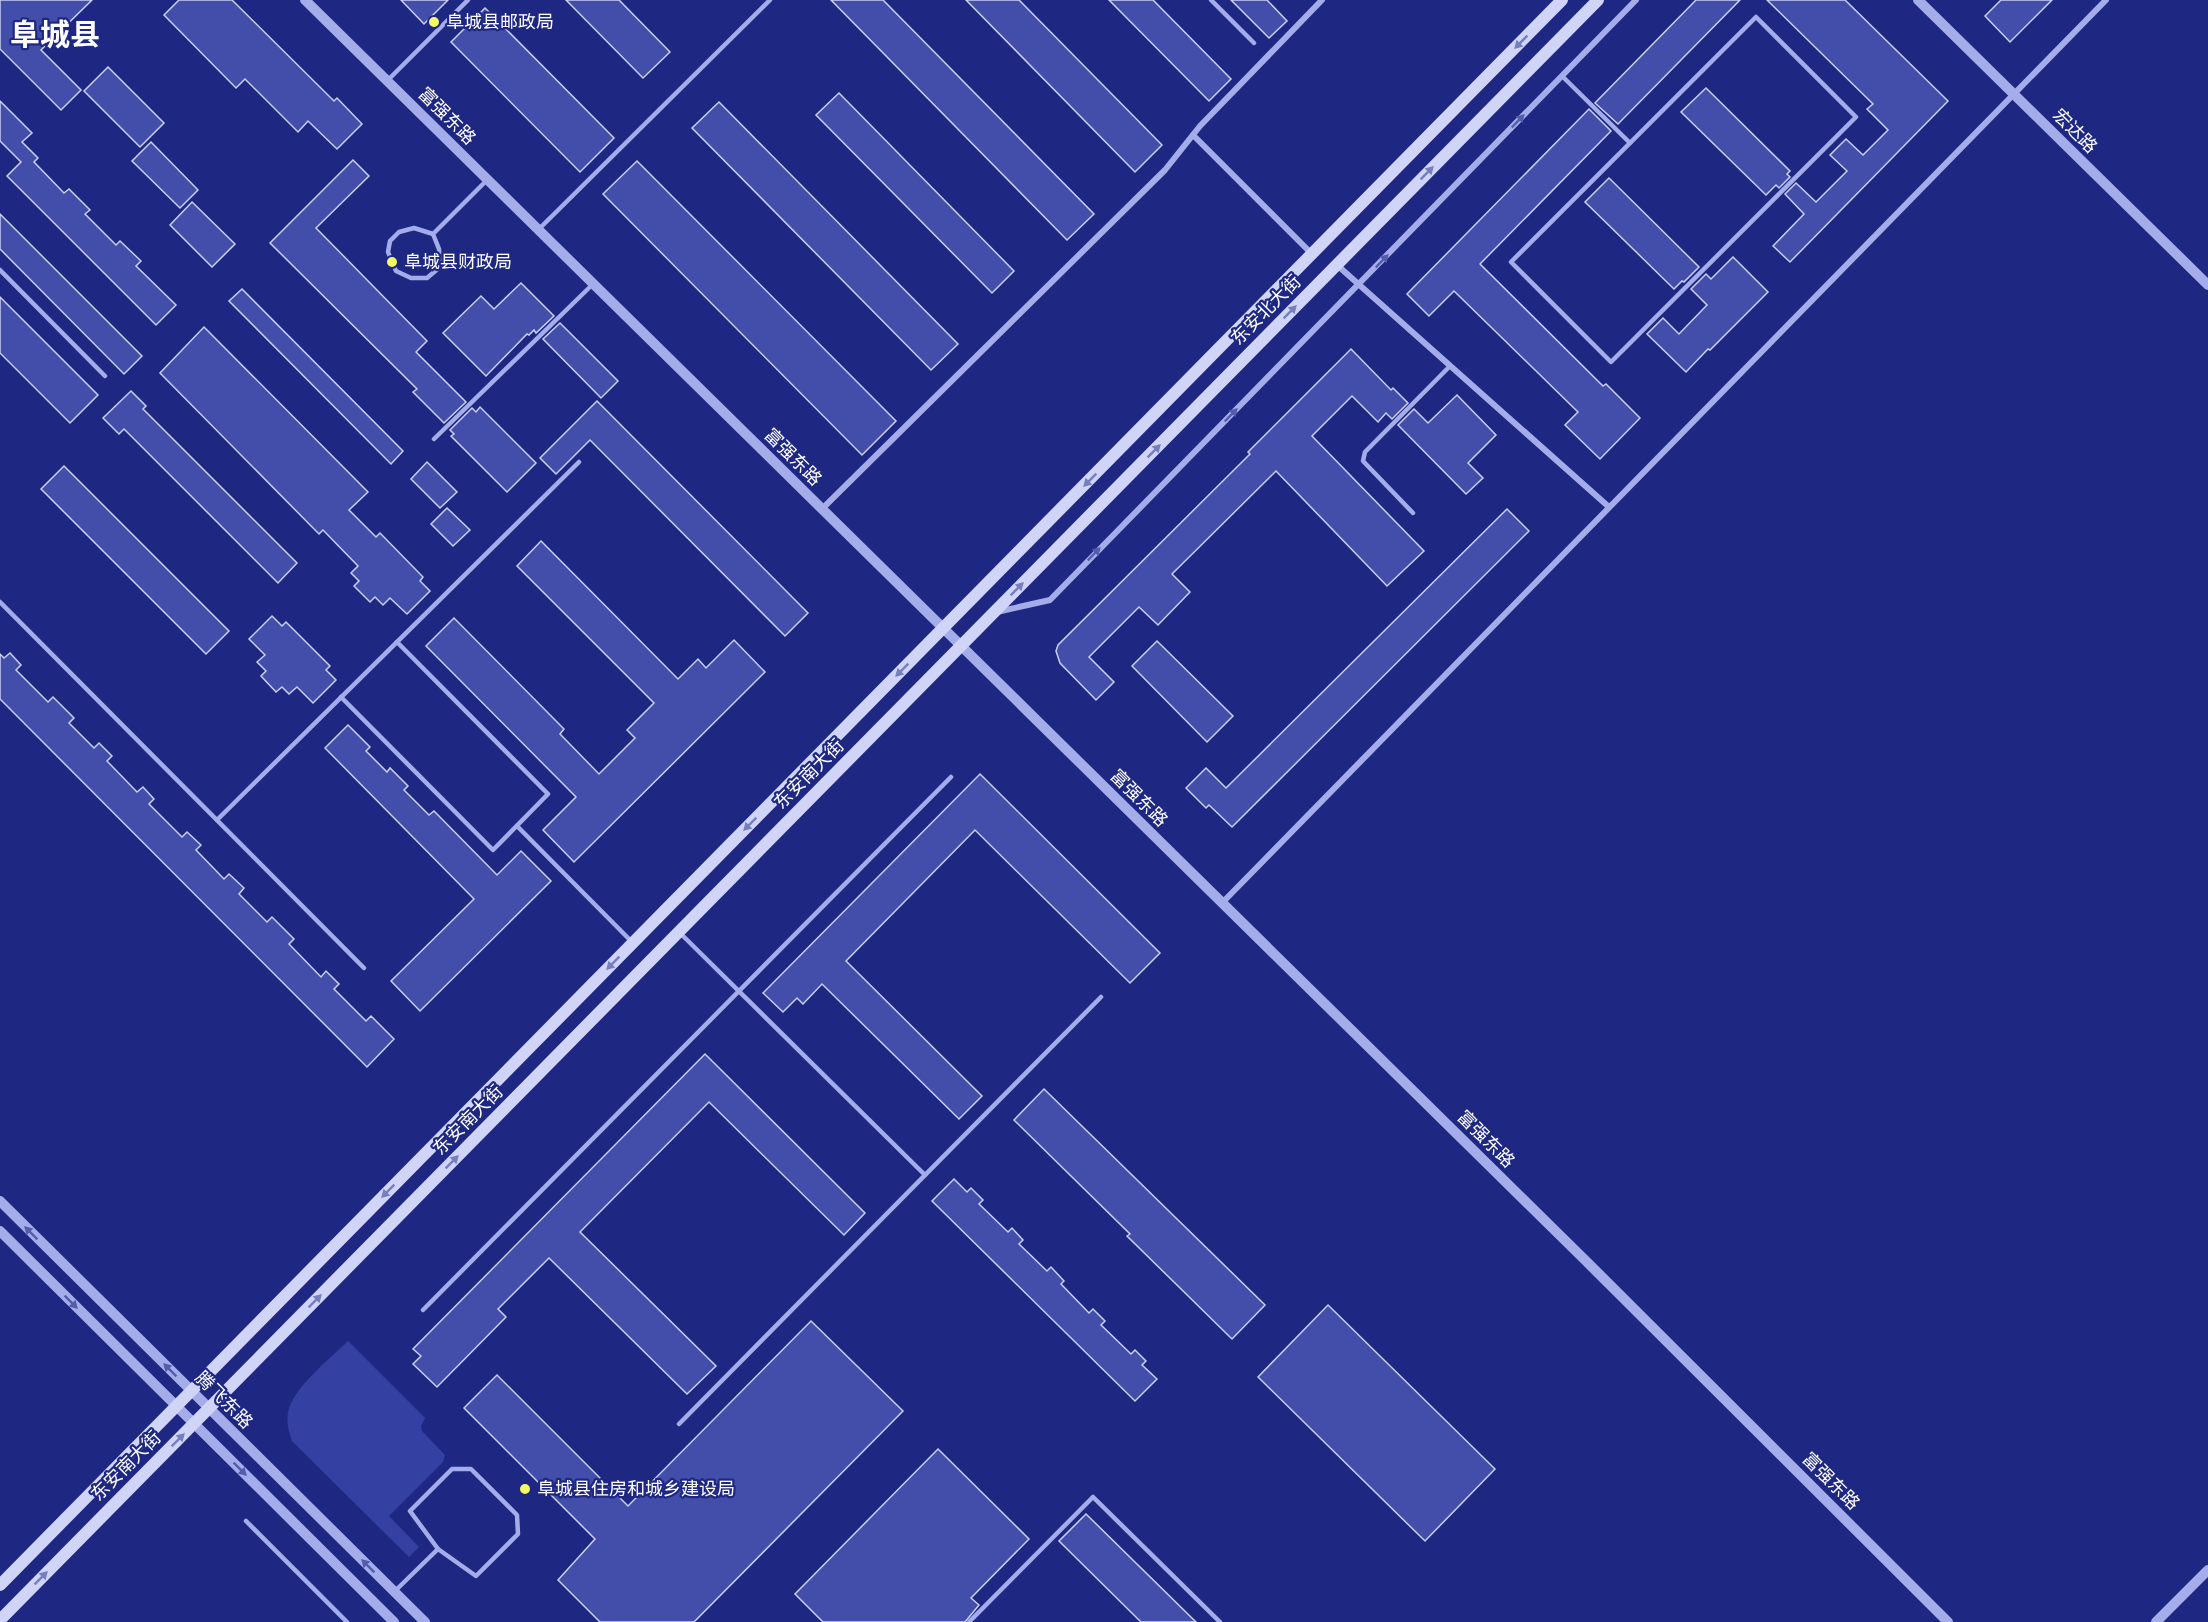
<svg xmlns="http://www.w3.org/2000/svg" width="2208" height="1622" font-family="Figtree,'Noto Sans SC',sans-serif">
<rect width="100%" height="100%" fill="#1e2883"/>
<!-- green -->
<path fill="#3441a3" d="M348,1341l77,77 -4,8 1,5 23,24 -2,7 -54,54 30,31 -10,10 -117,-116c-3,-9 -6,-18 -4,-28 4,-25 42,-54 60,-72z"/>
<!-- building -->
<g fill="#424eaa" stroke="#c9cef7" stroke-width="1.5">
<path d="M0,0h92l-51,50 40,40 -20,20 -61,-61z"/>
<path d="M179,0h53l102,101 3,-3 25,26 -25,25 -29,-28 -10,11 -53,-53 -9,9 -72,-73z"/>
<path d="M401,0h47l-24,24z"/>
<path d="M566,0h53l51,52 -27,26z"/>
<path d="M831,0h52l211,214 -27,26z"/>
<path d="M966,0h53l143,145 -27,27z"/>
<path d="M1109,0h44l78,79 -22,22z"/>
<path d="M1231,0h36l20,21 -18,17z"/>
<path d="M1696,0h44l-122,124 -23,-21z"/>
<path d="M1767,0h78l103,101 -158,161 -17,-16 31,-32 -19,-20 11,-11 20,19 31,-31 -17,-16 16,-16 17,16 25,-25 -21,-21 6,-5z"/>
<path d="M2001,0h51l-42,42 -25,-26z"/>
<path d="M485,8l129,130 -34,34 -129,-130z"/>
<path d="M108,67l56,56 -24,24 -56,-56z"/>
<path d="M1706,88l84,83 -3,3 3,3 -11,11 -3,-3 -10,10 -85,-83z"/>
<path d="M839,93l175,178 -22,22 -176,-178z"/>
<path d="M0,101l32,32 -10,9 16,16 -4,4 30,31 5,-4 21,21 -5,4 31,31 4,-4 21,20 -5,5 40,39 -20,20 -149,-149 14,-14 -21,-21z"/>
<path d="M719,102l239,242 -27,26 -239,-242z"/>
<path d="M1589,109l22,22 -131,133 123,122 3,-2 34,34 -40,41 -35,-34 13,-13 -124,-121 -25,25 -22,-22z"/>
<path d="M151,142l47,48 -18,18 -48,-47z"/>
<path d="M353,160l16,16 -53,52 111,113 -11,11 50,50 -22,21 -31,-31 4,-3 -147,-146z"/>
<path d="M637,161l259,260 -34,34 -259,-261z"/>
<path d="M1609,178l90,89 -15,15 -2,-1 -8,8 -89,-87z"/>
<path d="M192,202l43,42 -23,23 -42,-42z"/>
<path d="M0,214l142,142 -18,18 -124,-125z"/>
<path d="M1733,257l35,35 -58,58 -2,-1 -22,23 -39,-38 16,-16 16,16 28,-29 -16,-16 15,-15 5,5z"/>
<path d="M521,283l33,33 -18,17 -2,-3 -5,5 -2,-1 -41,42 -43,-43 38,-37 13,13z"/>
<path d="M242,289l161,162 -12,13 -162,-163z"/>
<path d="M0,297l98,98 -28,28 -70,-70z"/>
<path d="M560,323l58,58 -17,17 -58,-59z"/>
<path d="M204,327l164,165 -19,18 27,27 4,-4 43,44 -3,4 10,10 -23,23 -17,-16 -7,7 -8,-8 -5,5 -16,-16 5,-5 -8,-8 7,-7 -35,-36 -4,4 -159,-161z"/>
<path d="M1351,349l40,41 2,-2 15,15 -16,16 -6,-6 -8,9 -26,-26 -40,40 112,115 -37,35 -111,-115 -104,103 18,18 -32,33 -19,-18 -50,50 25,25 -18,18 -36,-37 -4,-12 2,-6 192,-191 -2,-2z"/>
<path d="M131,391l15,15 -3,3 154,154 -19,20 -154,-154 -5,5 -16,-16z"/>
<path d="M1457,395l39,40 -28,28 15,15 -17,16 -68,-69 16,-16 14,14z"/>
<path d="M597,401l211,212 -23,23 -195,-196 -34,34 -16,-16z"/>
<path d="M480,407l56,56 -29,29 -56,-56 3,-2 -4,-4 22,-22 4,4z"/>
<path d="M427,462l30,30 -17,16 -29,-29z"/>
<path d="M64,466l165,165 -23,23 -165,-165z"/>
<path d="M447,508l23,22 -17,16 -22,-22z"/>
<path d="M1507,509l22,22 -297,296 -23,-22 -3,3 -20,-20 20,-20 20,20z"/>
<path d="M541,541l137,138 20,-20 8,9 28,-28 31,32 -191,190 -31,-32 33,-33 -150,-151 28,-28 110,111 -4,5 39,40 36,-36 -8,-8 27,-27 -137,-137z"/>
<path d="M272,616l10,10 4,-4 44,44 -4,4 10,10 -23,23 -16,-16 -8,7 -7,-7 -6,5 -15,-16 5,-5 -9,-9 8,-7 -16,-16z"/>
<path d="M1157,641l76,75 -26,26 -75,-76z"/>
<path d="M10,653l11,12 -5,5 32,32 5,-5 21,21 -5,5 25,25 5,-5 13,13 -5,5 30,31 6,-5 11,12 -5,5 33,33 5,-5 14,13 -5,5 28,29 5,-5 15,14 -5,6 28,28 5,-5 22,22 -5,5 32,33 5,-6 13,13 -5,5 32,32 5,-5 23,23 -27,28 -367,-368v-45l4,4z"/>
<path d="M348,725l22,22 -4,4 21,21 3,-4 18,18 -4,4 25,25 5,-4 63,64 24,-24 30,30 -131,130 -29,-30 83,-82 -149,-151z"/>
<path d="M980,774l180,179 -30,30 -155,-153 -129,131 136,135 -23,23 -137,-135 -19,20 -6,-6 -14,14 -20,-19z"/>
<path d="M705,1054l160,159 -21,22 -135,-133 -129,130 136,134 -29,28 -138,-136 -51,51 8,8 -69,70 -24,-23 8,-8 -8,-7z"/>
<path d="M1044,1089l221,216 -33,34 -105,-103 3,-2 -116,-114z"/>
<path d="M954,1179l13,13 4,-4 12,12 -4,4 29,28 4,-4 11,12 -4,4 28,27 4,-4 13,14 -3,3 28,29 4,-4 12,12 -4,4 30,29 4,-4 11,11 -4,4 15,14 -22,22 -203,-200z"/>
<path d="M1328,1305l167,164 -70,72 -167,-164z"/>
<path d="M811,1321l92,90 -209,211h-94l-42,-42 37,-41 -131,-131 33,-33 131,131z"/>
<path d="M938,1449l91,90 -58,59 8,7 -14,17h-142l-28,-28z"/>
<path d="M1086,1514l110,108h-55l-82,-81z"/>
</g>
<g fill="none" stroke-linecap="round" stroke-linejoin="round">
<!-- service -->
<g stroke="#a4adea" stroke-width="4.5">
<path d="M1211,0l43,43"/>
<path d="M1756,17l100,100 -245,245 -100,-100z"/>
<path d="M1562,76l68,67"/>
<path d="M387,81l81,-81"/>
<path d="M540,228l230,-228"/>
<path d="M433,234l6,15 1,18 -13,11h-16l-15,-7 -8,-19 2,-11 9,-9 15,-4 19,6 54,-54"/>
<path d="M0,270l105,106"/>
<path d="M434,439l159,-155"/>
<path d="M1413,513l-50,-52 2,-9 85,-86"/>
<path d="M0,602l364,366"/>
<path d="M341,697l152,153 55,-56 -151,-152"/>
<path d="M217,820l362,-358"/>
<path d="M517,826l114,115"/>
<path d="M679,932l246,243"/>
<path d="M423,1310l528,-533"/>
<path d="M679,1424l422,-427"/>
<path d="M452,1469h19l46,46 1,19 -42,42 -38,-27 -28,-38z"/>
<path d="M246,1521l101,101"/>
<path d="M395,1591l43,-42"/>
<path d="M969,1622l124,-125 127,125"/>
</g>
<!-- minor -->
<g stroke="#a4adea" stroke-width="6">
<path d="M1193,135l119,119"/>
<path d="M1337,265l272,242"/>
<path d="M822,509l343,-339 35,-44 122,-126"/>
<path d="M997,612l53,-12 586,-600"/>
<path d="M1222,903l884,-903"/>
</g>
<!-- tertiary -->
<g stroke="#a4adea" stroke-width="10">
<path d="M305,0l1279,1259 364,363"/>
<path d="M1918,0l290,285"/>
<path d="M0,1201l425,421"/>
<path d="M0,1231l394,391"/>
<path d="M2156,1622l52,-52"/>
</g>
<!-- secondary -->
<g stroke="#d0d4f7" stroke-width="12">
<path d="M0,1585l1562,-1585"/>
<path d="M0,1620l1598,-1620"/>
</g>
</g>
<!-- one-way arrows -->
<defs><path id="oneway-solid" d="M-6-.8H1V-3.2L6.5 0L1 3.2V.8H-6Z" transform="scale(1.5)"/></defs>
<g fill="#777ebd">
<use href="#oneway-solid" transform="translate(1521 42) rotate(135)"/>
<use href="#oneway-solid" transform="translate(1427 173) rotate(-45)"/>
<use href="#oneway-solid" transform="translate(1290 312) rotate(-45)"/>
<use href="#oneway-solid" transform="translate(1154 451) rotate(-45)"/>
<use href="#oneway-solid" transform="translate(1090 480) rotate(135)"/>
<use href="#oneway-solid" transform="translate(1017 589) rotate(-45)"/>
<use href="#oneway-solid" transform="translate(902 670) rotate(135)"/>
<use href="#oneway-solid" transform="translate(750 824) rotate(135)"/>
<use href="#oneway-solid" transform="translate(613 963) rotate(135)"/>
<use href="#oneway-solid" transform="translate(452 1162) rotate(-45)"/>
<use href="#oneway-solid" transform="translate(388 1191) rotate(135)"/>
<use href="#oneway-solid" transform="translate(315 1301) rotate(-45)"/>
<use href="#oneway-solid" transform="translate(178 1440) rotate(-45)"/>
<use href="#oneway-solid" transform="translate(41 1578) rotate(-45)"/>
</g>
<g fill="#545dac">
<use href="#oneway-solid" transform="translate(1518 121) rotate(-46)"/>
<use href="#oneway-solid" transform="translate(1382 261) rotate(-46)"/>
<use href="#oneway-solid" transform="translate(1231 415) rotate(-46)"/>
<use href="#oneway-solid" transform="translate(1094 554) rotate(-46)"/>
<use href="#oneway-solid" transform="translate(31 1233) rotate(-135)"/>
<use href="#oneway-solid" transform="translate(71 1302) rotate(45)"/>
<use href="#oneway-solid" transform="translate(170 1370) rotate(-135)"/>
<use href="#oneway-solid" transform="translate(240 1469) rotate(45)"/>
<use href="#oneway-solid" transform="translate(368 1566) rotate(-135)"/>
</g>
<!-- markers -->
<g fill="#f2f963" stroke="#1e2883" stroke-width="2">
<circle cx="434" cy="22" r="6"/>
<circle cx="392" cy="262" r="6"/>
<circle cx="525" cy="1489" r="6"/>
</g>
<g text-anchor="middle" stroke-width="4.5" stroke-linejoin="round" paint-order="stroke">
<!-- poi labels -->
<g font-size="18" fill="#fff" stroke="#1e2883" text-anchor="start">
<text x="446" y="28">阜城县邮政局</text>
<text x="404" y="268">阜城县财政局</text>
<text x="537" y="1495">阜城县住房和城乡建设局</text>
</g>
<!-- street labels -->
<g font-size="18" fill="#fff" stroke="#1e2883">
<text transform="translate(447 116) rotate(45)" y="6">富强东路</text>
<text transform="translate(2075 131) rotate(45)" y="6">宏达路</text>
<text transform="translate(1266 310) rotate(-45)" y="6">东安北大街</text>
<text transform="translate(793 457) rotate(45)" y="6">富强东路</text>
<text transform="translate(809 774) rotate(-45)" y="6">东安南大街</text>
<text transform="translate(1139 798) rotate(45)" y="6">富强东路</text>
<text transform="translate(468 1120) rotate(-45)" y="6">东安南大街</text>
<text transform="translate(1486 1139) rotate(45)" y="6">富强东路</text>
<text transform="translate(224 1400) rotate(45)" y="6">腾飞东路</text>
<text transform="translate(126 1466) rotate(-45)" y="6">东安南大街</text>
<text transform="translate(1831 1481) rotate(45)" y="6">富强东路</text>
</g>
<!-- town labels -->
<g font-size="30" font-weight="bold" fill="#fff" stroke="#1e2883">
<text x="55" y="45">阜城县</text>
</g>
</g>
</svg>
